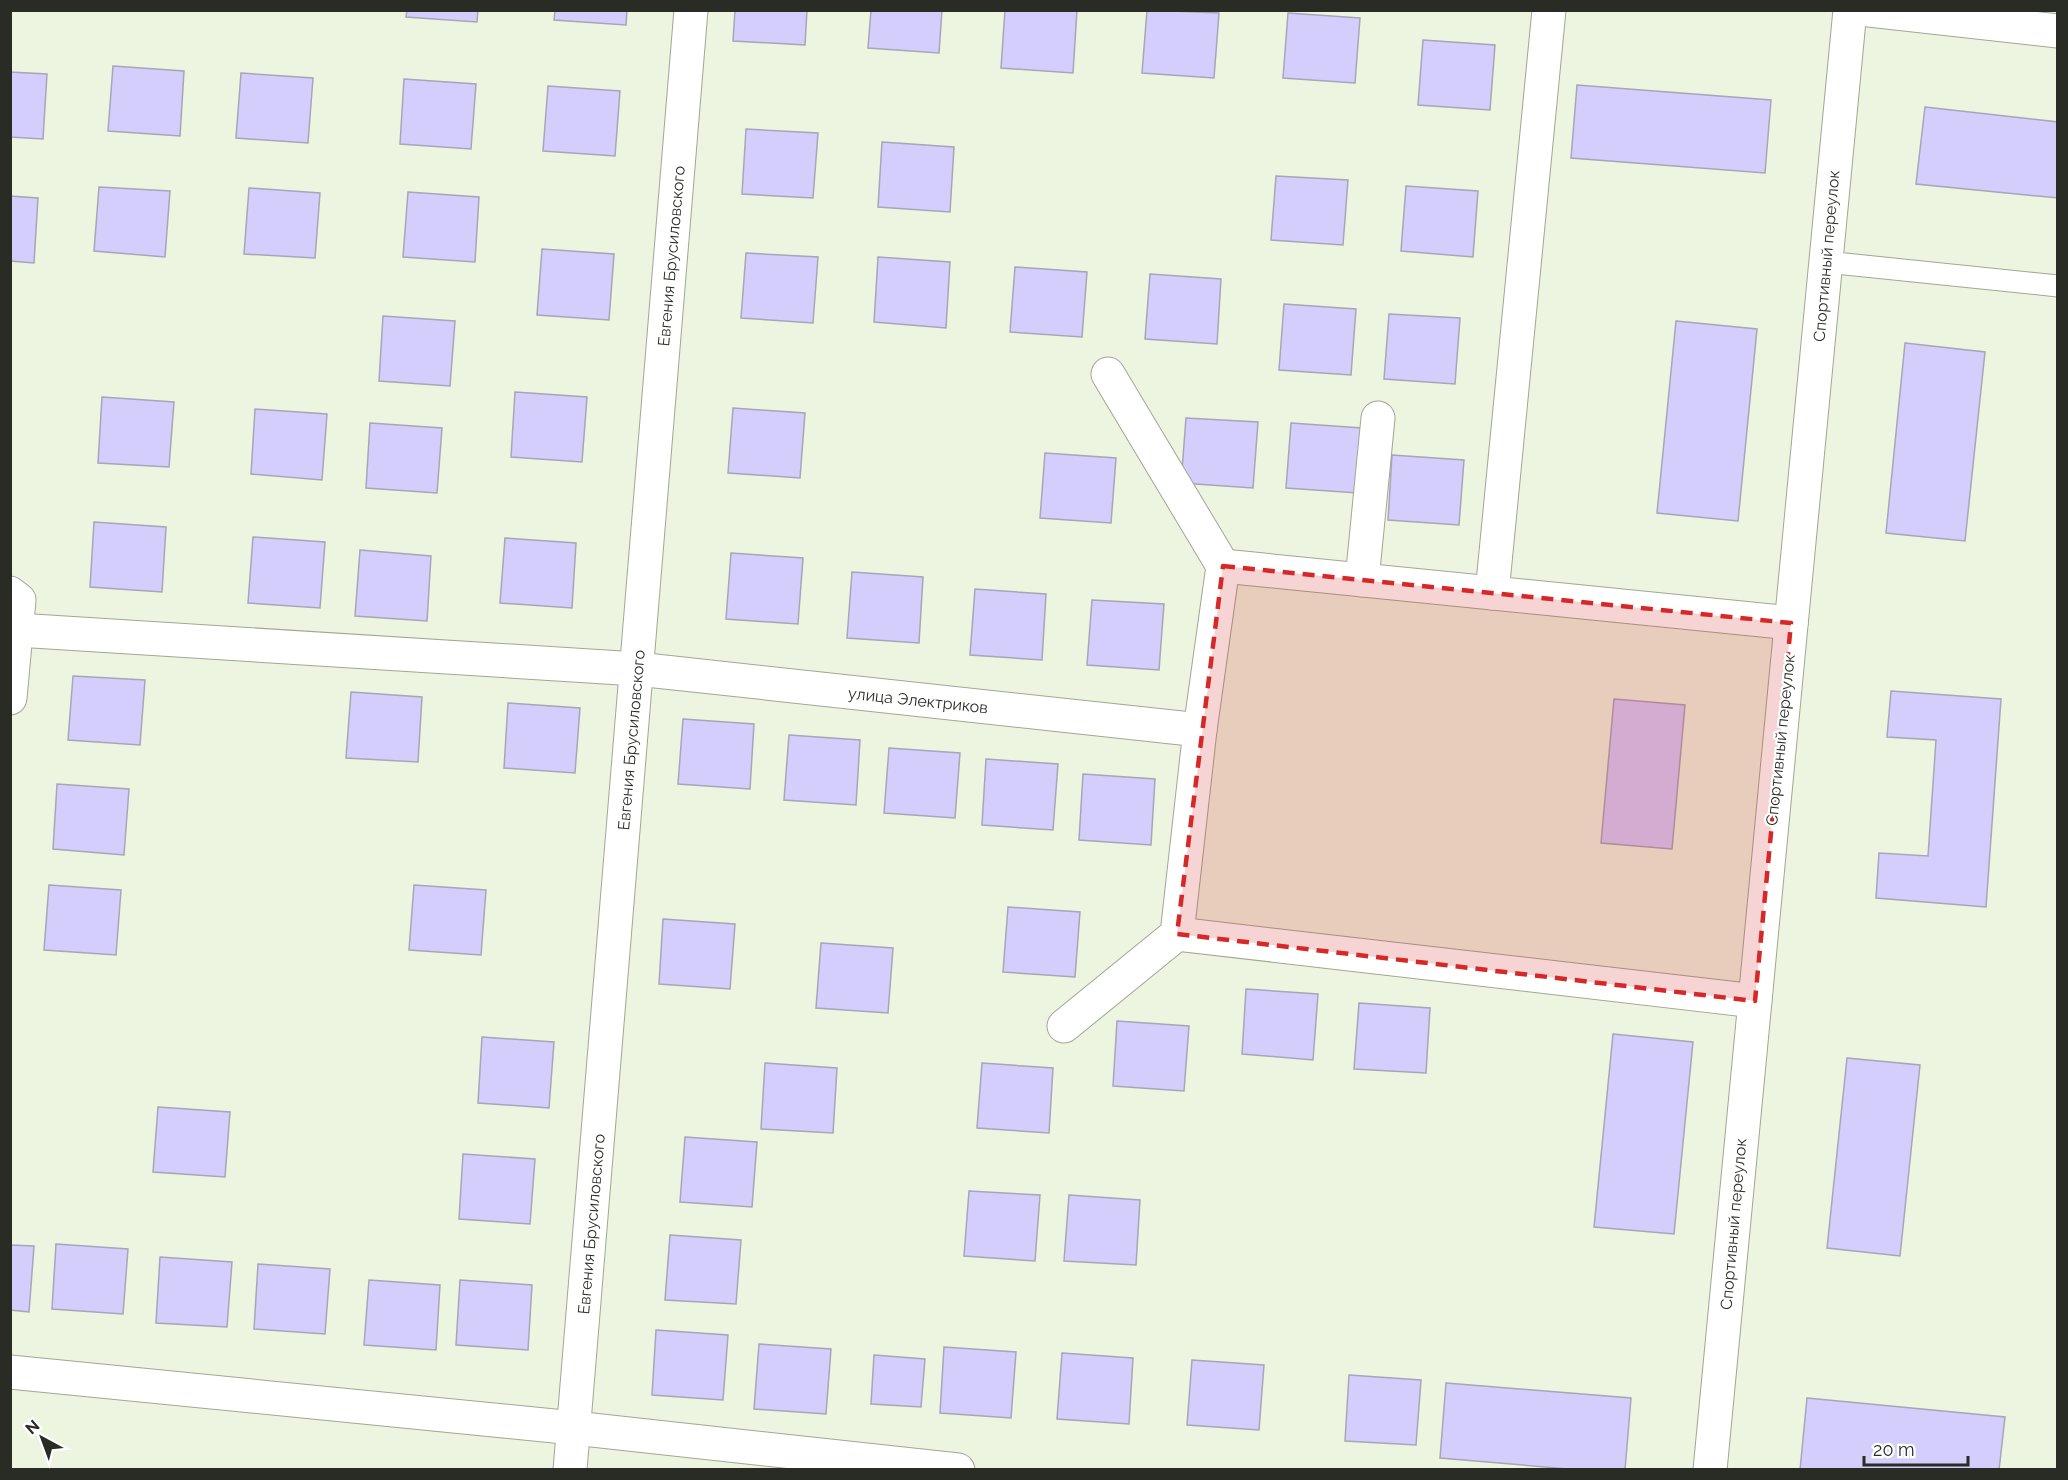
<svg xmlns="http://www.w3.org/2000/svg" width="2068" height="1480" font-family="Raleway,sans-serif">
<rect width="100%" height="100%" fill="#edf5e1"/>
<!-- building -->
<g fill="#d4cefc" stroke="#a7a5b8" stroke-width="1.5">
<path d="M407,10h71l-1,12 -71,-5z"/>
<path d="M555,10h72l-1,15 -72,-5z"/>
<path d="M735,10h72l-2,35 -72,-4z"/>
<path d="M871,10h71l-3,43 -71,-5z"/>
<path d="M1005,10h72l-4,63 -72,-5z"/>
<path d="M1147,10l72,3 -5,65 -72,-5z"/>
<path d="M1288,13l72,5 -5,65 -72,-5z"/>
<path d="M1423,40l72,5 -5,65 -72,-5z"/>
<path d="M113,66l71,5 -4,65 -72,-5z"/>
<path d="M10,72l37,2 -4,65 -33,-2z"/>
<path d="M241,73l72,5 -5,65 -72,-5z"/>
<path d="M404,79l72,5 -5,65 -71,-5z"/>
<path d="M1577,85l194,15 -6,73 -194,-15z"/>
<path d="M548,86l72,5 -5,65 -72,-5z"/>
<path d="M1925,107l133,15v76l-142,-14z"/>
<path d="M746,129l72,4 -5,65 -71,-4z"/>
<path d="M882,142l72,5 -4,65 -72,-5z"/>
<path d="M1276,176l72,4 -5,65 -72,-5z"/>
<path d="M1406,186l72,5 -5,66 -72,-6z"/>
<path d="M99,187l71,4 -5,66 -71,-6z"/>
<path d="M249,188l71,5 -5,65 -71,-4z"/>
<path d="M408,192l71,5 -4,65 -72,-5z"/>
<path d="M10,196l28,2 -4,65 -24,-2z"/>
<path d="M542,249l72,5 -5,66 -72,-5z"/>
<path d="M746,253l72,4 -5,66 -72,-5z"/>
<path d="M878,257l72,5 -4,66 -72,-6z"/>
<path d="M1015,267l72,5 -5,65 -72,-5z"/>
<path d="M1150,274l71,5 -4,65 -72,-5z"/>
<path d="M1284,304l72,5 -5,66 -72,-5z"/>
<path d="M1389,314l71,4 -5,66 -71,-5z"/>
<path d="M383,316l72,5 -5,65 -71,-5z"/>
<path d="M1676,321l81,8 -19,192 -81,-8z"/>
<path d="M1905,343l80,9 -20,189 -79,-8z"/>
<path d="M515,392l72,5 -5,65 -71,-5z"/>
<path d="M102,397l72,5 -5,65 -71,-4z"/>
<path d="M733,408l72,5 -5,65 -72,-5z"/>
<path d="M255,409l72,5 -5,66 -71,-6z"/>
<path d="M1186,418l72,4 -5,66 -72,-5z"/>
<path d="M370,423l72,5 -5,65 -71,-5z"/>
<path d="M1291,423l71,5 -4,65 -72,-5z"/>
<path d="M1045,453l71,5 -5,65 -71,-5z"/>
<path d="M1392,455l72,5 -5,65 -71,-5z"/>
<path d="M94,522l72,5 -4,65 -72,-5z"/>
<path d="M253,537l72,5 -5,66 -72,-5z"/>
<path d="M505,538l71,5 -4,65 -72,-5z"/>
<path d="M360,550l71,6 -4,65 -72,-5z"/>
<path d="M731,553l72,5 -5,66 -72,-5z"/>
<path d="M852,572l71,5 -4,66 -72,-5z"/>
<path d="M975,589l71,5 -4,66 -72,-5z"/>
<path d="M1092,600l72,4 -5,66 -72,-5z"/>
<path d="M73,676l72,4 -5,65 -72,-5z"/>
<path d="M1891,691l110,8 -15,208 -110,-9 3,-45 49,3 8,-116 -49,-3z"/>
<path d="M351,692l71,5 -4,65 -72,-4z"/>
<path d="M1614,699l71,6 -13,144 -71,-6z"/>
<path d="M508,703l72,5 -5,65 -71,-5z"/>
<path d="M683,719l71,5 -4,65 -72,-5z"/>
<path d="M789,735l71,5 -4,65 -72,-5z"/>
<path d="M889,748l71,5 -5,65 -71,-5z"/>
<path d="M986,759l72,5 -5,66 -71,-5z"/>
<path d="M1083,774l72,5 -4,66 -72,-5z"/>
<path d="M57,784l72,5 -5,66 -71,-6z"/>
<path d="M49,885l72,5 -5,65 -72,-5z"/>
<path d="M414,885l72,5 -5,65 -72,-5z"/>
<path d="M1008,907l72,5 -5,65 -72,-5z"/>
<path d="M663,919l72,5 -5,65 -71,-5z"/>
<path d="M821,943l72,5 -5,65 -72,-5z"/>
<path d="M1246,989l72,5 -5,66 -71,-6z"/>
<path d="M1359,1003l71,5 -4,65 -72,-4z"/>
<path d="M1117,1021l72,5 -5,65 -71,-5z"/>
<path d="M1613,1034l80,8 -19,192 -80,-7z"/>
<path d="M482,1037l72,5 -5,66 -71,-5z"/>
<path d="M1847,1058l73,7 -20,191 -73,-8z"/>
<path d="M765,1063l72,5 -4,65 -72,-4z"/>
<path d="M982,1063l71,5 -4,65 -72,-5z"/>
<path d="M158,1107l72,5 -5,65 -72,-5z"/>
<path d="M685,1137l72,5 -5,65 -72,-5z"/>
<path d="M463,1154l72,5 -5,65 -71,-5z"/>
<path d="M969,1191l71,4 -5,66 -71,-5z"/>
<path d="M1069,1195l71,5 -4,65 -72,-4z"/>
<path d="M670,1235l71,5 -5,64 -71,-4z"/>
<path d="M56,1244l72,5 -5,65 -71,-5z"/>
<path d="M10,1245l24,1 -5,66 -19,-2z"/>
<path d="M160,1257l72,5 -5,65 -71,-4z"/>
<path d="M258,1264l72,5 -5,65 -71,-5z"/>
<path d="M369,1280l71,5 -4,65 -72,-5z"/>
<path d="M460,1280l72,5 -4,65 -72,-5z"/>
<path d="M656,1330l72,5 -5,65 -71,-5z"/>
<path d="M759,1344l72,5 -5,65 -72,-5z"/>
<path d="M944,1347l72,5 -5,66 -71,-5z"/>
<path d="M1062,1353l71,5 -4,66 -72,-5z"/>
<path d="M874,1355l51,4 -4,48 -50,-3z"/>
<path d="M1192,1360l72,5 -5,65 -72,-5z"/>
<path d="M1349,1375l72,5 -5,65 -71,-4z"/>
<path d="M1446,1383l185,15 -6,72h-45l-140,-12z"/>
<path d="M1807,1398l198,19 -6,53h-199z"/>
</g>
<g fill="none" stroke-linecap="round" stroke-linejoin="round">
<defs>
<path id="lane" d="M1826,262l232,24"/>
<g id="street">
<path d="M1223,566l568,57"/>
<path d="M1362,580l16,-162"/>
<path d="M10,593l9,7 -9,98"/>
<path d="M1492,593l57,-583"/>
<path d="M17,630l620,39 563,61"/>
<path d="M1177,934l578,67"/>
<path d="M1064,1026l113,-92 23,-204 23,-164 -115,-192"/>
<path d="M10,1372l564,56 384,42"/>
<path d="M1710,1470l140,-1460"/>
</g>
<g id="secondary">
<path d="M1869,10l189,21"/>
<path d="M570,1470l121,-1460"/>
</g>
</defs>
<!-- lane casing -->
<use href="#lane" stroke="#a0a794" stroke-width="23"/>
<!-- street casing -->
<use href="#street" stroke="#a0a794" stroke-width="35"/>
<!-- secondary casing -->
<use href="#secondary" stroke="#a0a794" stroke-width="35"/>
<!-- lane -->
<use href="#lane" stroke="#fff" stroke-width="21"/>
<!-- street -->
<use href="#street" stroke="#fff" stroke-width="33"/>
<!-- secondary -->
<use href="#secondary" stroke="#fff" stroke-width="33"/>
</g>
<!-- marked area -->
<path fill="#d62828" fill-opacity="0.2" stroke="#d62828" stroke-width="4.5" stroke-dasharray="12 8" stroke-linejoin="round" d="M1223,566l568,57 -36,378 -578,-67z"/>
<g text-anchor="middle" stroke-width="4.5" stroke-linejoin="round" paint-order="stroke">
<!-- street labels -->
<g font-size="16" fill="#292c25" stroke="#fff">
<text transform="translate(671 256) rotate(-85)" y="6">Евгения Брусиловского</text>
<text transform="translate(1826 256) rotate(-85)" y="6">Спортивный переулок</text>
<text transform="translate(918 700) rotate(6)" y="6">улица Электриков</text>
<text transform="translate(631 740) rotate(-85)" y="6">Евгения Брусиловского</text>
<text transform="translate(1780 740) rotate(-84)" y="6">Спортивный переулок</text>
<text transform="translate(591 1224) rotate(-85)" y="6">Евгения Брусиловского</text>
<text transform="translate(1733 1224) rotate(-85)" y="6">Спортивный переулок</text>
</g>
</g>
<!-- border -->
<rect width="2068" height="1480" fill="none" stroke="#292c25" stroke-width="24"/>
<!-- north arrow -->
<g transform="translate(42 1438) rotate(319)" stroke="#ffffff" stroke-width="4.5" paint-order="stroke">
<path d="M0-4.5L10 22L0 15L-10 22Z" fill="#292c25"/>
<text y="-9" font-size="16" font-weight="bold" text-anchor="middle" fill="#292c25">N</text>
</g>
<!-- scale -->
<path d="M1864 1456v9h104v-9" fill="none" stroke="#292c25" stroke-width="3"/>
<text x="1873" y="1456" font-size="18" fill="#292c25" stroke="#ffffff" stroke-width="4.5" paint-order="stroke">20 m</text>
</svg>
